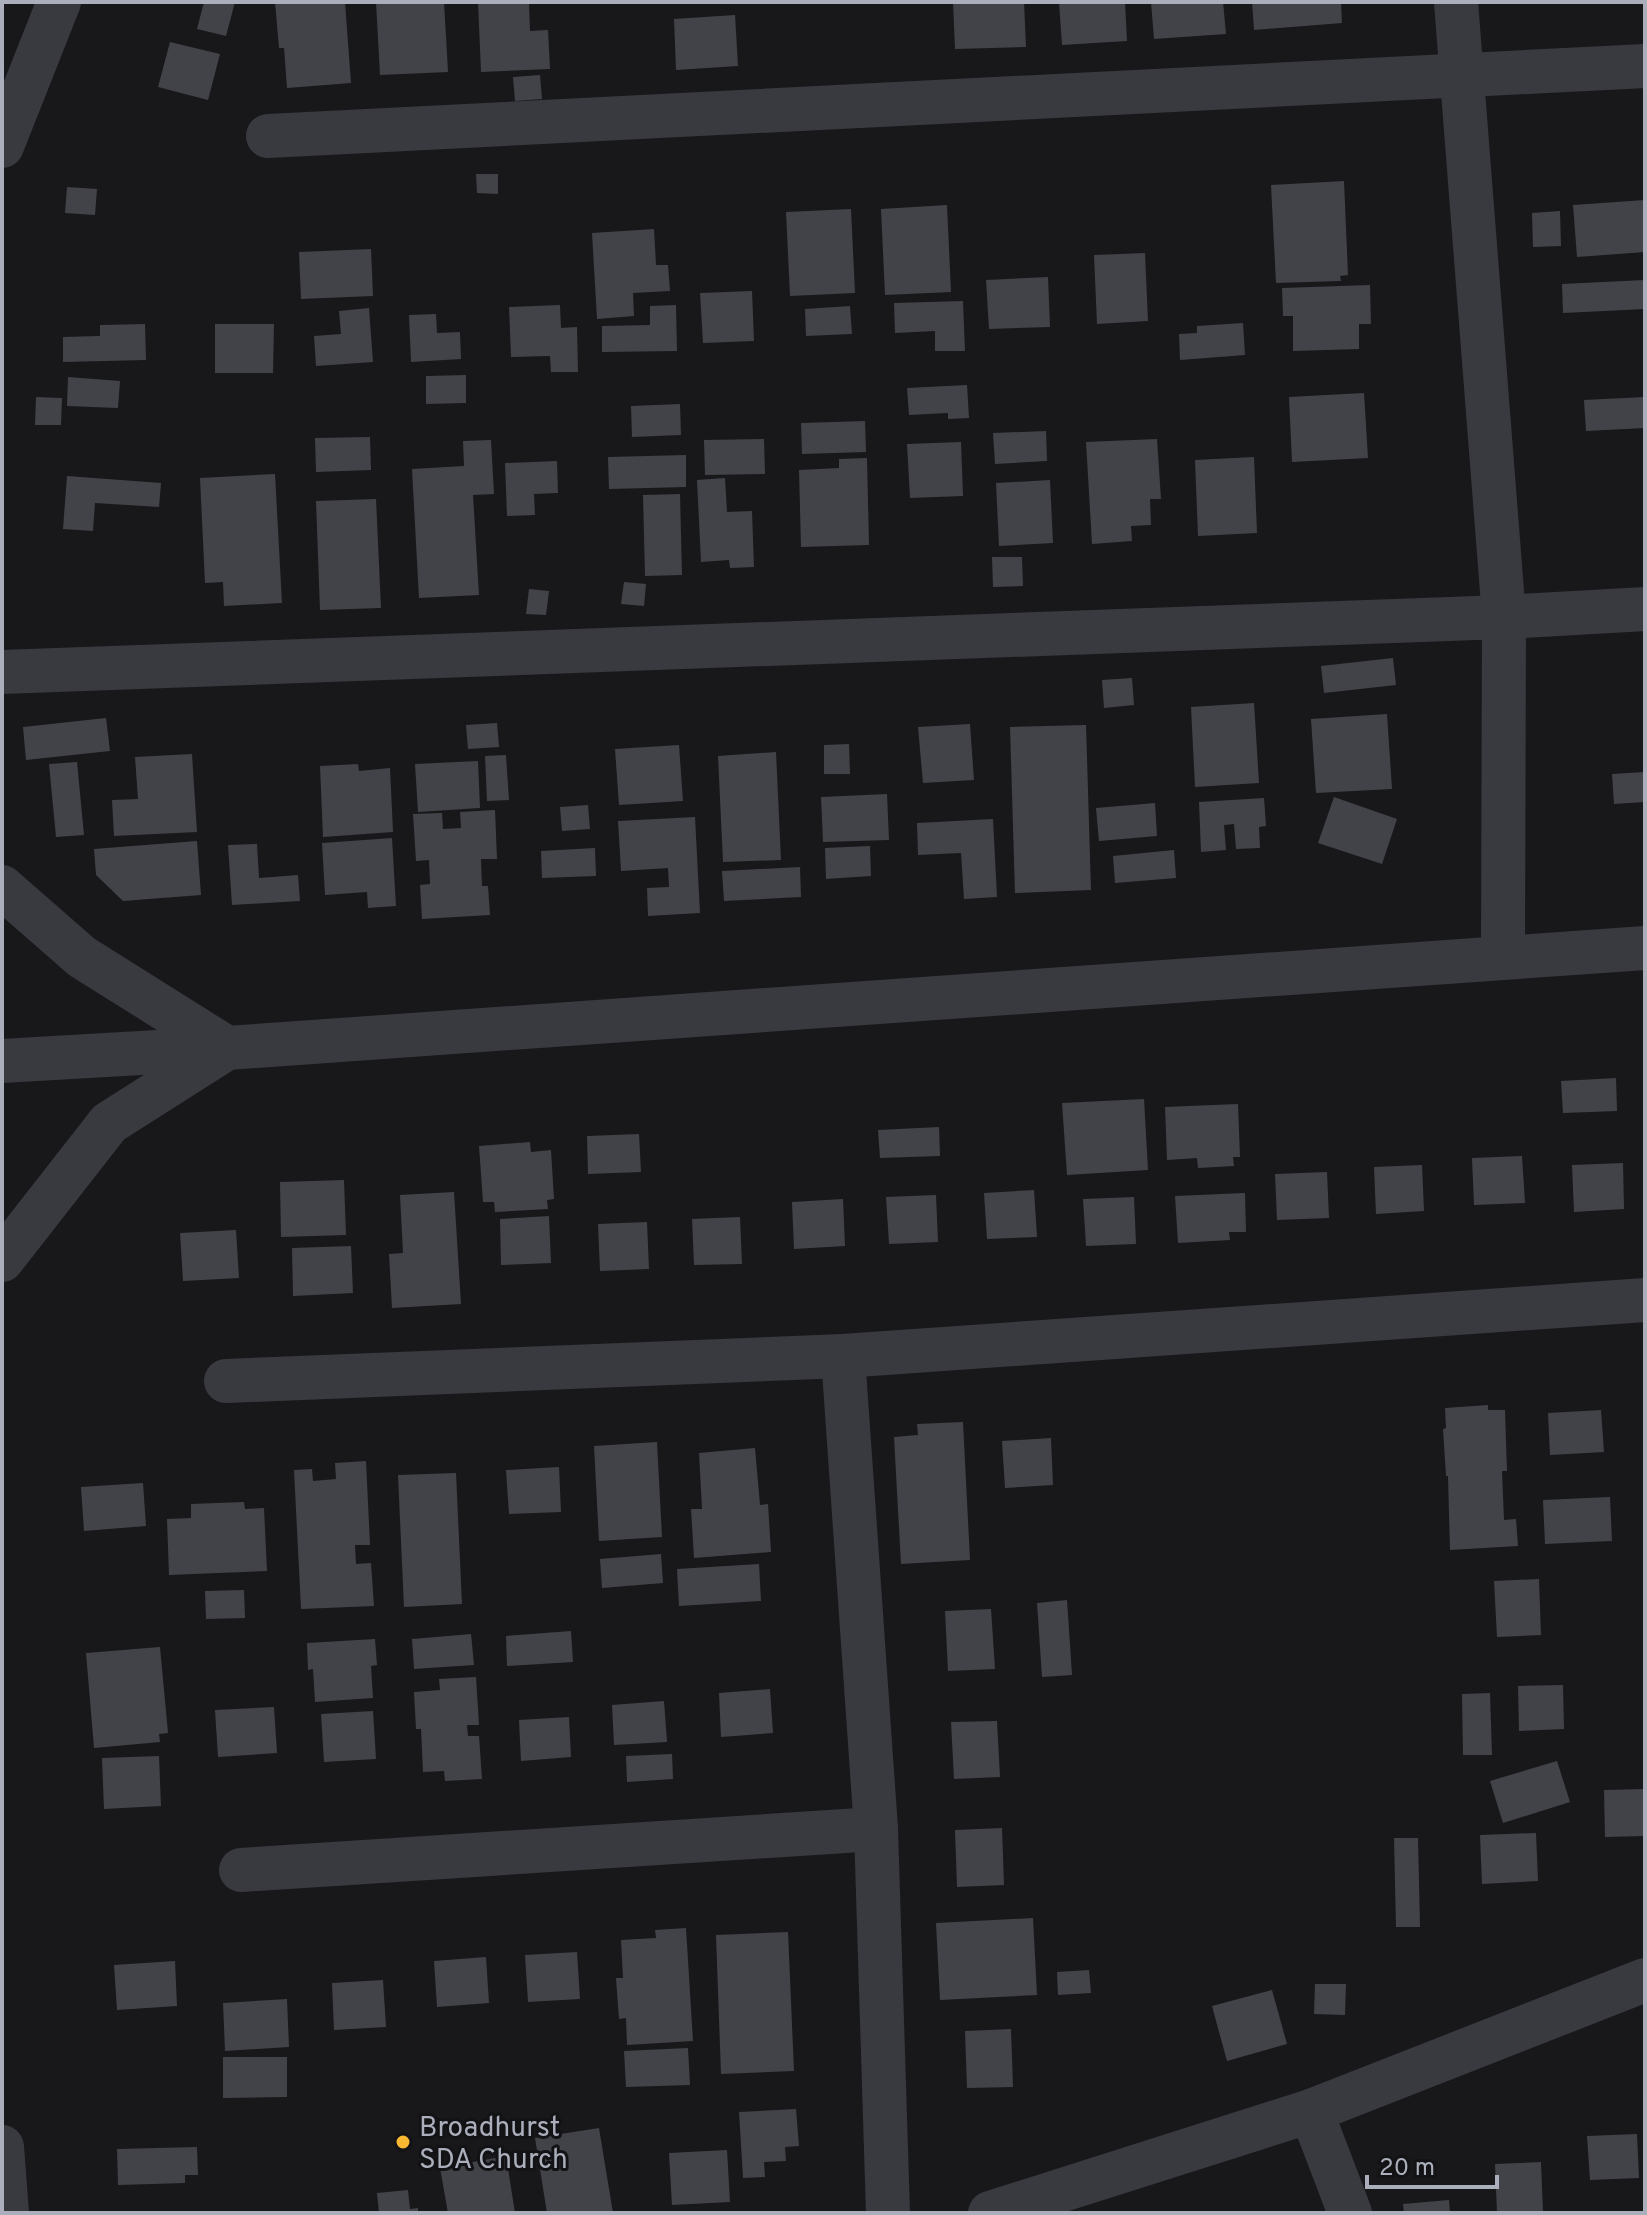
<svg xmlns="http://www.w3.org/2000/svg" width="1647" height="2215" font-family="Overpass,sans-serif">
<rect width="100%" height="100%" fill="#18181b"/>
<!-- building -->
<g fill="#424348">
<path d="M204,2h31l-9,34 -29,-7z"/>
<path d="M275,2h70l6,81 -64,5 -3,-40h-5z"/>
<path d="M376,2h68l4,70 -68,3z"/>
<path d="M478,2h51l1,29 18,-1 2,39 -69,3z"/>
<path d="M953,2h71l2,45 -71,2z"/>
<path d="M1059,2h66l2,39 -65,4z"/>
<path d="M1151,2h72l3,32 -72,5z"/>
<path d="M1252,2h89l1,21 -88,7z"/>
<path d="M735,15l3,51 -62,4 -2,-51z"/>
<path d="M170,42l50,12 -12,46 -50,-13z"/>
<path d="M540,75l2,24 -27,2 -2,-24z"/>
<path d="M476,174h22v20l-21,-1z"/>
<path d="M1344,181l4,94 -8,1 1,5 -65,2 -5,-98z"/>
<path d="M67,187l30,2 -2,26 -30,-2z"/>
<path d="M1645,200v52l-68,5 -4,-52z"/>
<path d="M947,205l4,87 -66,3 -4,-86z"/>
<path d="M851,209l4,84 -65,3 -4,-84z"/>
<path d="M1560,211l1,35 -28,1 -1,-34z"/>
<path d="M654,229l2,36h12l2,26 -37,2 1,23 -37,3 -5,-86z"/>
<path d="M371,249l2,47 -72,3 -2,-47z"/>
<path d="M1145,253l3,68 -51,3 -3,-69z"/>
<path d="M1048,277l2,50 -61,2 -3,-49z"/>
<path d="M1645,280v29l-82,4 -1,-29z"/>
<path d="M1370,285l1,39h-12v25l-66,2v-35h-10l-1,-28z"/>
<path d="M752,291l2,50 -51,2 -3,-50z"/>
<path d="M963,301l2,50h-30v-20l-40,2 -1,-30z"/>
<path d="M560,305l1,23 16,-1 1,45h-27l-1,-16 -39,1 -2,-50z"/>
<path d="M676,305l1,46 -75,1v-26l48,-1v-19z"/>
<path d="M850,306l2,28 -46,2 -1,-27z"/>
<path d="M369,308l4,54 -57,4 -2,-30 27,-2 -2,-23z"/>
<path d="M436,314l1,19 23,-1 1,27 -50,3 -2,-47z"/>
<path d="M1243,323l2,32 -65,5 -1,-26 18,-1v-7z"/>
<path d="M145,324l1,36 -83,2v-25l37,-1v-11z"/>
<path d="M215,324h59l-1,49h-58z"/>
<path d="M466,375v28l-40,1v-28z"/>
<path d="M68,377l52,4 -2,27 -51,-2z"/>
<path d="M967,385l2,33 -21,1v-6l-39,2 -2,-27z"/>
<path d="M1364,393l4,65 -76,4 -3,-65z"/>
<path d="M36,397l26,1 -1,27h-26z"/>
<path d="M1645,397v31l-59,3 -2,-31z"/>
<path d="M680,404l1,31 -49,2 -1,-31z"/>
<path d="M865,421l1,31 -64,2 -1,-31z"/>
<path d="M1046,431l1,30 -52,3 -2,-31z"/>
<path d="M370,437l1,33 -55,2 -1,-34z"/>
<path d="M764,439l1,35 -60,1 -1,-35z"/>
<path d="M1157,439l4,60h-11l1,26 -20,1 1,15 -40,3 -6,-102z"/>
<path d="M491,440l3,54 -21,1 6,100 -60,3 -7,-129 52,-3 -1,-25z"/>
<path d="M961,442l2,54 -53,2 -3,-54z"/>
<path d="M686,455v32l-77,2 -1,-32z"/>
<path d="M1254,457l3,76 -59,3 -3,-76z"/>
<path d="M867,458l2,87 -68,2 -2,-77 40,-2v-9z"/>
<path d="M557,461l1,32 -24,1 1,21 -28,1 -2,-53z"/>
<path d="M275,474l7,129 -58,3 -1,-24 -18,1 -5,-105z"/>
<path d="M67,476l94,7 -2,24 -64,-4 -2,28 -30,-2z"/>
<path d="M725,478l2,34 25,-1 2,56 -24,1 -1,-8 -28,2 -4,-82z"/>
<path d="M1050,480l3,63 -54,3 -3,-63z"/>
<path d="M680,494l2,81 -37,1 -2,-81z"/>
<path d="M376,499l5,109 -61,2 -4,-109z"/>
<path d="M992,557h30l1,29 -30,1z"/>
<path d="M624,582l22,2 -2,22 -23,-2z"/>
<path d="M529,589l20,2 -3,24 -20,-1z"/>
<path d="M1393,658l3,27 -72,8 -3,-27z"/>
<path d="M1132,678l2,27 -30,3 -2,-28z"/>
<path d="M1254,703l5,80 -64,4 -4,-80z"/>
<path d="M1387,714l5,75 -76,4 -5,-74z"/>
<path d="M106,718l4,33 -84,9 -3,-33z"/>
<path d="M497,723l2,24 -31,2 -2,-24z"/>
<path d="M970,724l4,56 -51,3 -5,-56z"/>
<path d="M1086,725l5,165 -76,3 -5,-166z"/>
<path d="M849,744l1,30h-26v-29z"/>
<path d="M679,745l4,56 -64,4 -4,-56z"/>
<path d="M776,752l5,108 -58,2 -5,-106z"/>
<path d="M192,754l5,78 -83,4 -2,-36 26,-1 -3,-42z"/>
<path d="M506,755l3,45 -22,1 -2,-45z"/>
<path d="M478,761l2,47 -62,4 -3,-48z"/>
<path d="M77,762l7,73 -28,2 -7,-73z"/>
<path d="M358,764l1,7 31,-3 3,64 -70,5 -3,-71z"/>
<path d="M1645,772v30l-31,2 -2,-30z"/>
<path d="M887,794l2,46 -66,2 -2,-45z"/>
<path d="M1334,797l63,22 -15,45 -64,-21z"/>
<path d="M1264,798l2,28 -7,1 1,21 -24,1 -2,-25 -10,1 2,25 -25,2 -2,-50z"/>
<path d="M1155,803l2,33 -58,5 -3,-33z"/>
<path d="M588,805l2,24 -28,2 -2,-24z"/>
<path d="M495,810l2,49h-16l1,27h6l2,29 -68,4 -2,-34 10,-1 -1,-24 -13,1 -3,-47 29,-1 1,16 18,-1 -1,-16z"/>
<path d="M695,817l5,96 -52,3 -1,-28 22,-1 -1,-19 -47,3 -3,-50z"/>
<path d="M993,819l4,78 -33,2 -3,-46 -43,2 -1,-32z"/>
<path d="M392,838l4,68 -28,2 -1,-16 -42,3 -3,-52z"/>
<path d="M197,841l4,54 -78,6 -27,-26 -2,-26z"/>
<path d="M257,844l2,34 39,-3 2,26 -68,4 -4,-60z"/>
<path d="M870,846l1,30 -45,3 -1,-31z"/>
<path d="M595,848l1,28 -54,2 -1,-27z"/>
<path d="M1174,850l2,28 -61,5 -2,-27z"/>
<path d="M800,867l1,30 -77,4 -2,-30z"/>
<path d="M1616,1078l1,33 -54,2 -2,-32z"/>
<path d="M1144,1099l4,71 -81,5 -5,-72z"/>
<path d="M1238,1104l2,53h-7l1,9 -36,2 -1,-10 -30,2 -2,-53z"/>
<path d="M939,1127l1,29 -60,2 -2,-28z"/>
<path d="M639,1134l2,38 -53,2 -1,-38z"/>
<path d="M530,1142l1,10 20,-2 3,49 -7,1 1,9 -53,3 -1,-10h-11l-4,-56z"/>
<path d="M1522,1156l3,47 -51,2 -2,-47z"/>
<path d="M1623,1163l1,46 -50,3 -2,-47z"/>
<path d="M1422,1165l2,46 -48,3 -2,-47z"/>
<path d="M1327,1172l2,46 -52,2 -2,-46z"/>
<path d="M344,1180l2,55 -65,2 -1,-55z"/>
<path d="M1034,1190l3,47 -50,2 -3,-46z"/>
<path d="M454,1192l7,112 -69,4 -3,-54 14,-1 -3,-58z"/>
<path d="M1245,1193l1,39h-17l1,8 -52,3 -3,-47z"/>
<path d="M936,1195l2,47 -49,2 -3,-47z"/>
<path d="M1134,1197l2,47 -50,2 -3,-47z"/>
<path d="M843,1199l2,47 -51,3 -2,-47z"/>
<path d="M549,1216l2,47 -50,2 -1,-46z"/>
<path d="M740,1217l2,47 -48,1 -2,-46z"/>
<path d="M647,1222l2,47 -49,2 -2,-47z"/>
<path d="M236,1230l3,48 -56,3 -3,-48z"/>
<path d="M351,1246l2,47 -60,3 -1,-48z"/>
<path d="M1488,1405v5h17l2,61h-5l2,49 12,-1 2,27 -68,4 -2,-74h-2l-3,-47 3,-1 -1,-20z"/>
<path d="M1601,1410l3,42 -54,3 -2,-42z"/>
<path d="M963,1422l7,138 -69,4 -7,-127 24,-2 -1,-11z"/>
<path d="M1051,1438l2,47 -48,3 -3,-47z"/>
<path d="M657,1442l5,95 -63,4 -5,-95z"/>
<path d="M755,1448l5,57 8,-1 3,48 -77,6 -3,-49h11l-3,-56z"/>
<path d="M366,1461l4,84h-15l1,19 15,-1 3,43 -73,3 -7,-139 18,-1 1,12 23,-2 -1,-16z"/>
<path d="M559,1467l2,45 -52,2 -3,-44z"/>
<path d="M456,1473l6,131 -58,3 -6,-132z"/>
<path d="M143,1483l3,43 -62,5 -3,-44z"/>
<path d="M1610,1497l2,44 -67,3 -2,-44z"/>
<path d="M244,1502l1,7 19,-1 3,63 -98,4 -2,-56 24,-1v-14z"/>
<path d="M661,1554l2,29 -61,5 -2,-29z"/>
<path d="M759,1564l2,37 -82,5 -2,-37z"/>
<path d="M1539,1579l2,56 -44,2 -3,-56z"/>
<path d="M244,1590l1,28 -39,1 -1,-28z"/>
<path d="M1067,1600l5,75 -30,2 -5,-74z"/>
<path d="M991,1609l4,60 -47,2 -3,-60z"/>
<path d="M571,1631l2,31 -66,4 -1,-30z"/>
<path d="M471,1634l3,31 -60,4 -2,-30z"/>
<path d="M375,1639l2,26 -6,1 2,32 -58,4 -2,-33 -5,1 -1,-27z"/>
<path d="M160,1647l8,86 -9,1 1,8 -66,6 -8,-95z"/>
<path d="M476,1677l3,48h-12l1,11h11l3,43 -37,2 -1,-10 -21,1 -2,-43h-5l-2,-37 26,-2 -1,-11z"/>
<path d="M1563,1685l1,44 -45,2 -1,-45z"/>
<path d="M770,1689l3,44 -52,4 -2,-44z"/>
<path d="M1490,1693l2,62h-29l-1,-61z"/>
<path d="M664,1701l3,41 -53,3 -2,-40z"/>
<path d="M274,1707l3,46 -59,4 -3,-47z"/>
<path d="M373,1711l3,48 -52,3 -3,-48z"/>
<path d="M569,1717l2,40 -50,4 -2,-41z"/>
<path d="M997,1721l3,56 -46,2 -3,-57z"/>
<path d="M672,1754l1,25 -46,3 -1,-26z"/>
<path d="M159,1756l2,50 -57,3 -2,-51z"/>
<path d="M1557,1761l13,41 -67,21 -13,-42z"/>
<path d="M1645,1789v47l-40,1 -1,-47z"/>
<path d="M1002,1828l2,57 -47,2 -2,-57z"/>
<path d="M1536,1833l2,48 -56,3 -2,-49z"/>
<path d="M1394,1838h24l2,89h-24z"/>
<path d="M1033,1918l4,77 -97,5 -4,-77z"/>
<path d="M686,1928l7,113 -66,4 -1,-27 -7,1 -3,-41h7l-2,-38 35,-2 -1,-8z"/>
<path d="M788,1932l6,139 -73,3 -5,-139z"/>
<path d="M577,1952l3,47 -52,3 -3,-47z"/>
<path d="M486,1957l3,46 -52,4 -3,-46z"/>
<path d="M175,1961l2,45 -60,4 -3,-45z"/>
<path d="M1089,1970l2,23 -33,2 -1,-23z"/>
<path d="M383,1980l3,47 -52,3 -2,-47z"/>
<path d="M1315,1984h31l-1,31 -31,-1z"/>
<path d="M1272,1990l15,54 -60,17 -15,-55z"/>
<path d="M287,1999l2,48 -64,4 -2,-48z"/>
<path d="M1011,2029l2,58 -46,1 -2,-57z"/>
<path d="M688,2048l2,37 -64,2 -2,-36z"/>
<path d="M223,2057h64v40l-64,1z"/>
<path d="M796,2109l3,37 -14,1 1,14 -22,1 1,15 -22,1 -4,-66z"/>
<path d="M599,2128l14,85h-66l-12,-75z"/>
<path d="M1637,2134l2,44 -49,2 -3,-44z"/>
<path d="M197,2147l1,28h-13v8l-67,2 -1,-36z"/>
<path d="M727,2150l3,52 -58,3 -3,-52z"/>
<path d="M506,2156l9,57h-67l-8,-45z"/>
<path d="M1541,2162l2,50 -46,1 -2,-49z"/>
<path d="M408,2190l2,19 8,-1v5h-39l-2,-20z"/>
<path d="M1449,2200l1,13h-46l-1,-9z"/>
</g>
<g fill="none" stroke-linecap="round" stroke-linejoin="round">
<!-- minor -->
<g stroke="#393a40" stroke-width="44">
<path d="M1456,2l48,615 -1,339"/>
<path d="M268,136l1377,-70"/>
<path d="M2,672l1502,-55 141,-8"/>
<path d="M843,1356l33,473 12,384"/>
<path d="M226,1381l617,-25 802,-56"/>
<path d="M241,1870l635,-41"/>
<path d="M1311,2111l39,102"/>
<path d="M990,2213l321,-102 334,-131"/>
</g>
<!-- tertiary -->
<g stroke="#393a40" stroke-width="44">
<path d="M2,146l57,-144"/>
<path d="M2,887l80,70 145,91 -118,75 -107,137"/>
<path d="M2,1061l225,-13 1418,-100"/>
<path d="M2,2147l5,66"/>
</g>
</g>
<!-- markers -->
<circle fill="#f9b832" stroke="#131316" stroke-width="3" cx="403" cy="2142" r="8"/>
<g text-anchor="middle" stroke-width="6" stroke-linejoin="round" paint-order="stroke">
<!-- poi labels -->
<g font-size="28" fill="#aaafbb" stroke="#131316" text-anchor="start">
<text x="419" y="2136">Broadhurst<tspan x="419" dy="32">SDA Church</tspan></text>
</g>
</g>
<!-- border -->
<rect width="1647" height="2215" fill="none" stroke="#aaafbb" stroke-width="8"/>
<!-- scale -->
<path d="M1367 2175v12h130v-12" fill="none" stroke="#aaafbb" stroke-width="4"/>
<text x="1379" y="2175" font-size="24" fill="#aaafbb" stroke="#131316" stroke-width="6" paint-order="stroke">20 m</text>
</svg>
